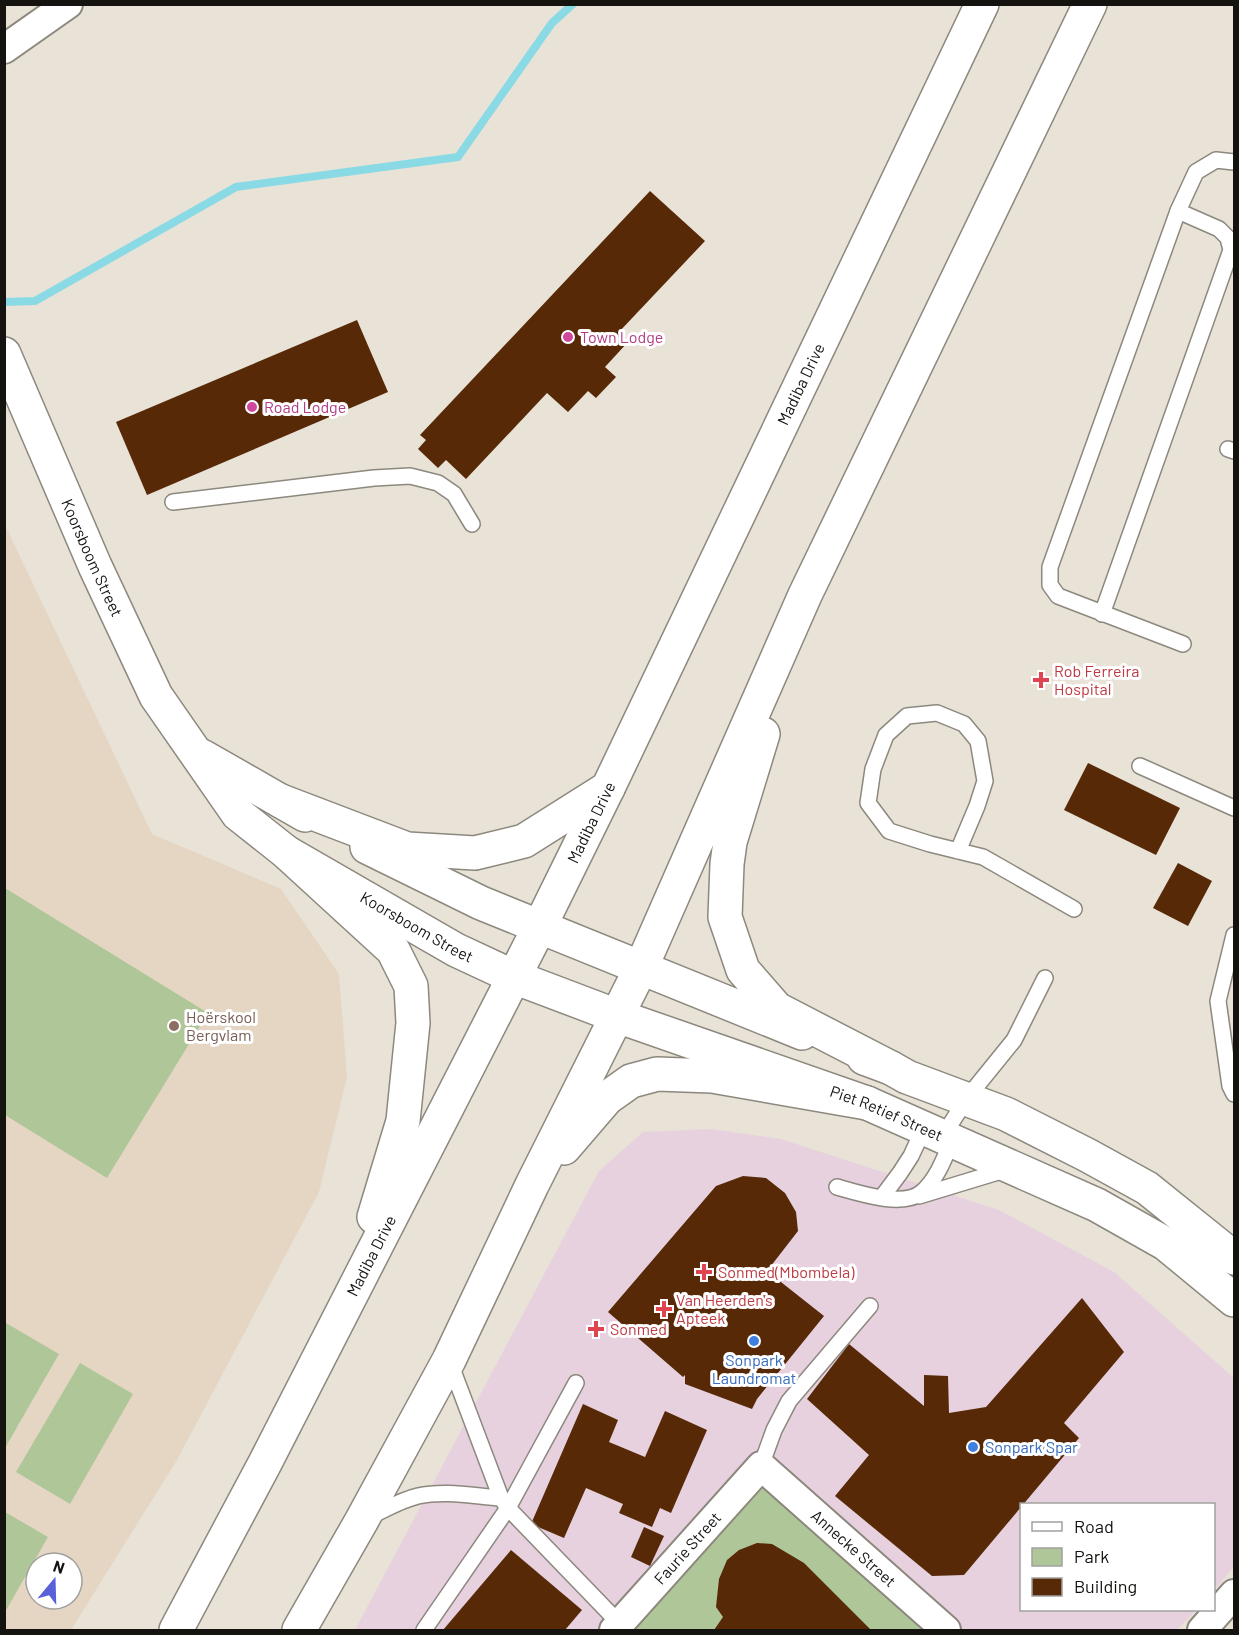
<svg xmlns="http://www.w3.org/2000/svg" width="1239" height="1635" font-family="Barlow,sans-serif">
<rect width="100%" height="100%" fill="#e8e2d7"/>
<!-- commercial -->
<path fill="#e7d1df" d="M710,1129l71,10 218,71 115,62 120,106v189l-20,23v-86h-192v106h174l-19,20h-822l244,-459 44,-39z"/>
<!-- education -->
<path fill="#e5d6c4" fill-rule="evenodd" d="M4,523l148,311 129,55 58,85 8,103 -28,115 -142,268 -106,170h-66zM36,1563h36v36h-36z"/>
<!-- green -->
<g fill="#afc798">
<path d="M5,888l203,125 -101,165 -102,-63z"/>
<path d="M6,1323l53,31 -54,94 -1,-123z"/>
<path d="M80,1363l53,31 -63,110 -54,-32z"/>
<path d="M763,1485l163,145h-293z"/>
<path d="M5,1512l43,25 -43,75z"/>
</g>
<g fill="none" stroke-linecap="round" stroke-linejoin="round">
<!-- stream -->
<path stroke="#89dae5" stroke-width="8" d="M4,302l31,-1 201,-114 222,-30 94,-134 21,-19"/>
</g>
<!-- building -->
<g fill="#572907">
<path d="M650,191l55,50 -87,92 10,9 -23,25 11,10 -20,21 -8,-7 -20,21 -21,-19 -81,86 -20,-19 -8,8 -20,-19 8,-9 -6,-5z"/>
<path d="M357,320l31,72 -241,103 -31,-73z"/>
<path d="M1088,763l92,45 -24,47 -92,-45z"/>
<path d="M1178,863l34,18 -24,45 -35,-18z"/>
<path d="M743,1176l23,2 19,15 11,19 2,19 -31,40 57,45 -67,83 -5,10 -67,-25v-9l-2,2 -75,-65 108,-126z"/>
<path d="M1082,1298l42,54 -60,71 15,15 -115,137 -32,1 -97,-80 34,-41 -62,-56 42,-55 75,62v-31l24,1 1,37 37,-6z"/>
<path d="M583,1404l35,16 -9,22 36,15 20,-46 42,19 -36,83 -11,-5 -8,19 -33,-14 4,-9 -37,-16 -22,50 -33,-14z"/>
<path d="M644,1527l20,9 -14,30 -19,-9z"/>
<path d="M757,1543l15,1 32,19 67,67h-157l9,-13 -7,-10 3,-28 8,-19 12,-10z"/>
<path d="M511,1550l71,60 -17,20h-122z"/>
</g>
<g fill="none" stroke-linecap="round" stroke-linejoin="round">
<defs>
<g id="service">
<path d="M1228,449l6,2"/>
<path d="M173,502l201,-24 36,-2 28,7 16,11 18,30"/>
<path d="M1102,614l129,-364 -3,-12 -9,-9 -41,-18"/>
<path d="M1183,644l-125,-48 -8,-11v-18l128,-356 18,-39 20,-12 18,2"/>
<path d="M1140,766l94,42"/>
<path d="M958,851l19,-45 8,-25 -7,-40 -14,-17 -27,-11 -30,3 -21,19 -13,34 -5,34 21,28 41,13 53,13 91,52"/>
<path d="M1234,935l-16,66 12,85 4,8"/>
<path d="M943,1136l24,-38 47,-58 31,-62"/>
<path d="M837,1187c21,6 67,21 85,5 15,-13 23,-35 30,-52"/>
<path d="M919,1196l89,-27"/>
<path d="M882,1197l18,-24 11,-17 13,-28"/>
<path d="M450,1363l51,135 7,10 112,116"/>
<path d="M761,1466l13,-36 15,-29 81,-95"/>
<path d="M371,1516c15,-7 30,-16 47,-20 27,-6 55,0 83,2"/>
<path d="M424,1630l84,-122 68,-125"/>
</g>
<g id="minor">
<path d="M4,49l64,-45"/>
<path id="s1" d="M614,1630l147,-164 185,164"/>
<path d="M1202,1630l32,-36"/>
</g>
<g id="tertiary">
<path id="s2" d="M4,354l91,212 61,130 82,118 48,38 170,98 58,27 103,39 250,87 230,102 69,39 68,56"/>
<path d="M202,756l103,59"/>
<path d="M367,847l114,56 321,130"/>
<path d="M864,1058l27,10 16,9 99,37 81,41 60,33 87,70"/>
</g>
<g id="primary">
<path d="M763,734l-33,108 -3,22 -2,53 18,53 34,39 114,59"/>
<path d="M281,801l126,48 68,4 49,-12 84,-53"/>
<path d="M286,852l107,98 18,36 2,37 -10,98 -29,96"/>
<path d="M564,1148l43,-50 24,-17 26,-7 55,2 155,27"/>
<path id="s3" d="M176,1630l89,-167 275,-537 68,-138 374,-784"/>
<path d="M299,1630l63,-110 87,-160 83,-175 109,-217 164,-373 285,-591"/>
</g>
</defs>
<!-- service casing -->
<use href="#service" stroke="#8d887e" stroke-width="18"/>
<!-- minor casing -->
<use href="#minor" stroke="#8d887e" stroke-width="32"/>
<!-- tertiary casing -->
<use href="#tertiary" stroke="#8d887e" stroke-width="36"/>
<!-- primary casing -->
<use href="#primary" stroke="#8d887e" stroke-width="36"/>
<!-- service -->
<use href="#service" stroke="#fff" stroke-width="15"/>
<!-- minor -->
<use href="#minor" stroke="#fff" stroke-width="28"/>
<!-- tertiary -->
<use href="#tertiary" stroke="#fff" stroke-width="33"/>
<!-- primary -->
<use href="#primary" stroke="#fff" stroke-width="33"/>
</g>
<!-- markers -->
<g fill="#d1479c" stroke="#fff" stroke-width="2">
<circle cx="568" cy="337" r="6"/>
<circle cx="252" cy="407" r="6"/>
</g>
<g fill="#e0444e" stroke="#fff" stroke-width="2">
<path d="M1038 671h6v6h6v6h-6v6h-6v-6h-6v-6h6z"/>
<path d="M701 1263h6v6h6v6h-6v6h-6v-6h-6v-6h6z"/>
<path d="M661 1300h6v6h6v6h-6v6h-6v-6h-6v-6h6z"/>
<path d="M593 1320h6v6h6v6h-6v6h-6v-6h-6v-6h6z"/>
</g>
<circle fill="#8d6e63" stroke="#fff" stroke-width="2" cx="174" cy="1026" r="6"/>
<g fill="#3f7fe0" stroke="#fff" stroke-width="2">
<circle cx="754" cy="1341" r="6"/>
<circle cx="973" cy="1447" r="6"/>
</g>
<g text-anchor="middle" stroke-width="6" stroke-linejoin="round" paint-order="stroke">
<!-- hotel labels -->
<g font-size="16" fill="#b23c85" stroke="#fff" text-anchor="start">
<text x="580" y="343">Town Lodge</text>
<text x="264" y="413">Road Lodge</text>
</g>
<!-- street labels -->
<g font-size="16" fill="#151310" stroke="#fff">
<text dy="6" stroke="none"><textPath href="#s3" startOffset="1394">Madiba Drive</textPath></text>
<text dy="6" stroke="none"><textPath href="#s2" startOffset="222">Koorsboom Street</textPath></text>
<text dy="6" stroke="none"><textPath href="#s3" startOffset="908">Madiba Drive</textPath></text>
<text dy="6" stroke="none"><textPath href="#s2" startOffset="730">Koorsboom Street</textPath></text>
<text dy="6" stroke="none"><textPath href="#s2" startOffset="1236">Piet Retief Street</textPath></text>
<text dy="6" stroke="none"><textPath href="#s3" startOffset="422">Madiba Drive</textPath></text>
<text dy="6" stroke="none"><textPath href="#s1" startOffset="110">Faurie Street</textPath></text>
<text dy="6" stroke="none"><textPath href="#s1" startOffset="344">Annecke Street</textPath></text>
</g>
<!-- health labels -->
<g font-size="16" fill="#be3a42" stroke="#fff" text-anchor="start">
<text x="1054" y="677">Rob Ferreira<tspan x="1054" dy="18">Hospital</tspan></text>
<text x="718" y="1278">Sonmed(Mbombela)</text>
<text x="676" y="1306">Van Heerden's<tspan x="676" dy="18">Apteek</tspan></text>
<text x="610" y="1335">Sonmed</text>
</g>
<!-- education labels -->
<g font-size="16" fill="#785e54" stroke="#fff" text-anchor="start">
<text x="186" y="1023">Hoërskool<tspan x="186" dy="18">Bergvlam</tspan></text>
</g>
<!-- shop labels -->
<g font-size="16" fill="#366cbe" stroke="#fff">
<text x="754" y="1366">Sonpark<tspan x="754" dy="18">Laundromat</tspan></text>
<text x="985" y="1453" text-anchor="start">Sonpark Spar</text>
</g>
</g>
<!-- border -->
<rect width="1239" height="1635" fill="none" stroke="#151310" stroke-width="12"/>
<!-- legend -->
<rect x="1020" y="1503" width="195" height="108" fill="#ffffff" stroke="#a1a19f" stroke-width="1.5"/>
<rect x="1032" y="1522" width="30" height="9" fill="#ffffff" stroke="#a1a19f" stroke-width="1.5"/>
<text x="1074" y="1533" font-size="18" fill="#151310">Road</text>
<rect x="1032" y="1548" width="30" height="18" fill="#afc798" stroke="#a1a19f" stroke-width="1.5"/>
<text x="1074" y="1563" font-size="18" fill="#151310">Park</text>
<rect x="1032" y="1578" width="30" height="18" fill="#572907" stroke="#a1a19f" stroke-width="1.5"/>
<text x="1074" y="1593" font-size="18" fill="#151310">Building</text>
<!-- north arrow -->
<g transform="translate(54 1581) rotate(19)"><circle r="28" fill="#ffffff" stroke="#a1a19f" stroke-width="1.5"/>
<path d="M0-4.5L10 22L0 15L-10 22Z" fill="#5861d8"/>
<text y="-9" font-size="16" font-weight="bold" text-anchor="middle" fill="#151310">N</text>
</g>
</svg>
